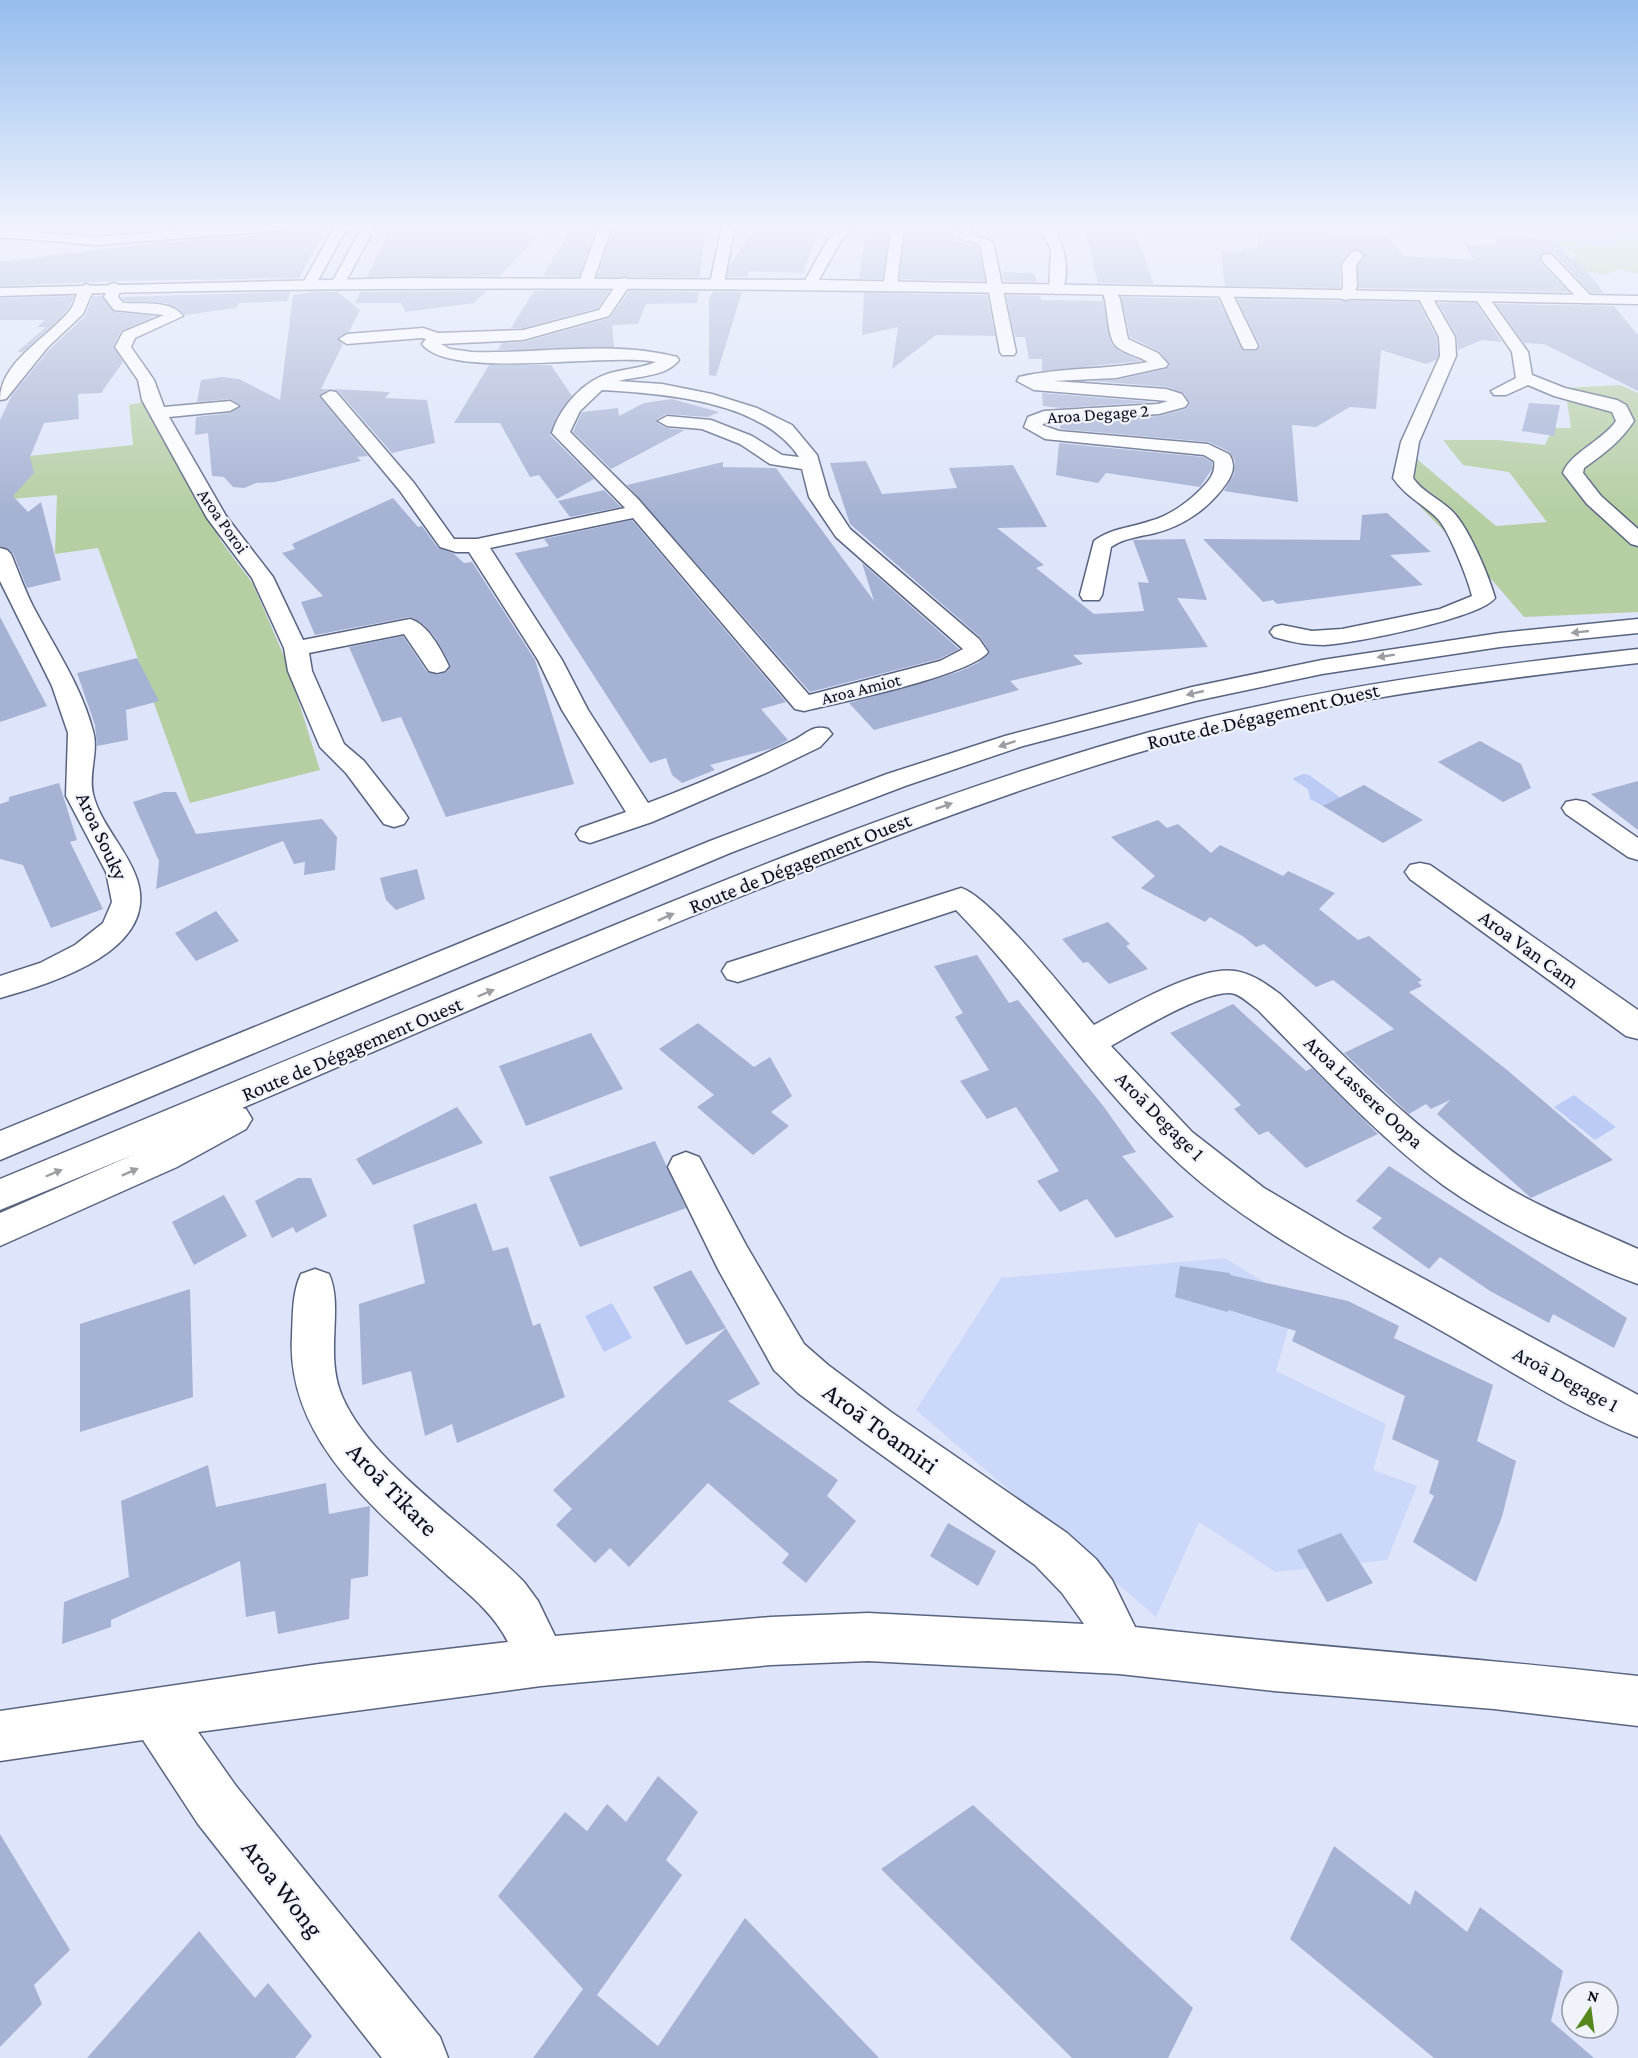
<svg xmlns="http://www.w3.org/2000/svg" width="1638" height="2058" font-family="'Crimson Pro',serif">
<rect width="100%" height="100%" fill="#dee5fa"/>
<!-- built -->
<path fill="#ccd8f9" d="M1225,1258l71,44 -20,69 110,53 -13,46 44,16 -30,74 -112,12 -76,-50 -43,95 -240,-207 85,-132z"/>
<!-- green -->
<g fill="#b5cea2">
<path d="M1610,226h28v48l-16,-5 -19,6 -37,-9 -2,-2 12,-8 -4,-5 -14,-6 -1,-5 54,6 7,-4 -1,-8z"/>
<path d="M1620,385l18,8v219l-114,5 -32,-37 -87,-89 6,-37 85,72 51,-4 -38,-50 -46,-7 -20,-25h54l48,5 8,-17h18l-6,-40z"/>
<path d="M153,400l32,75 36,66 32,43 33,77 34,109 -130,33 -92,-255 -43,6 2,-59 -57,5v-41l133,-14 -4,-40z"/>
</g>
<!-- water -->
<g fill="#bbcbf6">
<path d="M1326,226h284l7,8 1,10 -13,2 -103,-13 -12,1v4z"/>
<path d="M1303,774l6,1 32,23 -16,9 -15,-8 -2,-10 -14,-9 -1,-2z"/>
<path d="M1574,1095l42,32 -21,13 -41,-33z"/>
<path d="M612,1303l20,35 -28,14 -19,-36z"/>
</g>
<!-- building -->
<g fill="#a6b2d3">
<path d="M302,226h25l-28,52 -184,3 -115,5v-24l136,-17 147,-13z"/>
<path d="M392,226h116l-1,4 37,-1 -44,47 -133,1z"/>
<path d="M638,226h67l-5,51h-103l16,-48z"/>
<path d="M877,226h13l-8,53h-23l7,-52z"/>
<path d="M906,227l46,2 1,12 25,5 7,35 -85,-2z"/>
<path d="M755,228l63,4 -15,41 -54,-2 -2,6h-20l2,-10z"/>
<path d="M571,229h24l-16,48 -36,-1z"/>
<path d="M1257,229l130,6 17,21 70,4 -10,-16 34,2 -9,-14 68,9 10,15 15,9 22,28h-13l-37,-40 -7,-1 -7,2v9l29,29 -211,-4v-22l8,-11 -9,-6 -7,2 -10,12v25l-115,-2 -4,-35 23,1 -2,-4 16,1z"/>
<path d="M1085,230l50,2 19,52 -56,-1z"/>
<path d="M1002,272l32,1 3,9 -33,-1z"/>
<path d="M486,291l-12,12 -68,9 -5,-9h-46l5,-11z"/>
<path d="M534,291h75l-11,17 -75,20h-12z"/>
<path d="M629,291l70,1 -2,11 -51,1 -8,20 -26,1 2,22 -116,3 4,-7 22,-1 86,-24z"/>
<path d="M291,292l-4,9 -48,2 -3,5 -51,7 -6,-6 -14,-6 -41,-2 -3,-4z"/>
<path d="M313,292h25l22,18 -11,22 -12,6 6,6 -22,45h8l-10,7 49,60 -11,1 4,4 -86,21 -19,1 -12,5 -11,-1 -9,-10 -12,-1 -4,-43 -13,2 1,-18 34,-4 11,-8 -11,-6 -33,3 4,-22 21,-3 17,2 41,21 13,-105z"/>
<path d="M713,292h29l-26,84 -7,-1v-77z"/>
<path d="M864,293l123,2 8,41 -59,-1 -44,34 6,-42 -36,8z"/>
<path d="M1006,295l34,1 1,4 61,1v-4l10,47 7,7 22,10 -99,10v-12h-13l-4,-22h-10z"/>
<path d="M74,296l-4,10 -11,13 -36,33h-6l29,-25h-9l8,-7h-45v-22z"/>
<path d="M93,296h9l12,16 41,4 -34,15 -8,15 10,16 -22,31 -23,1 1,25 -35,4 -14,34 4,16 -21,23 15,16 13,-10 20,78 -34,8 -14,-35 -13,-7v-126l12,-25 38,-46 35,-33z"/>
<path d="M1121,297l97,2 26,52h12l4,-6 -23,-46 181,3 19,36 1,18 -2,4 -10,4 -45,-14 -5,59 -26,-2 -34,20 -24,-2 6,77 -74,-11 10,-17 1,-13 -5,-9 -21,-10 -149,-13 1,-7 98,-6 27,-7 4,-5 -6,-11 -17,-6 -75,-6 24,-1 50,-11 4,-4 -11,-14 -29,-14z"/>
<path d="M1438,303h38l26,39 -20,-2 -24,10 -1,-14z"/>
<path d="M1496,304l118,2 24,29v56l-94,-47 -20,-1z"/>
<path d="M489,365h62l21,31 -13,17 -9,22 44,44 -37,20 -18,-24 -9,2 -30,-54h-46z"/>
<path d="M333,389l57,3 -5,6 42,2 8,43 -43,10 -54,-62z"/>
<path d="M1042,393l111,9 -91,6 -19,-2z"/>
<path d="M672,399l47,13 -11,5 -42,-3 -9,5v4l10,5 18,2 -74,39 -38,-37 9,-20 36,-4 1,8 25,-13z"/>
<path d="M1529,403l31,2 -6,31 -32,-5z"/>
<path d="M1059,443l144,14 9,5v7l-12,18 -94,-14 -8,10 -42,-8z"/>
<path d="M866,461l16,33 75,-6 -8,-20 64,-3 34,62 -50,1 47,37 -8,3 58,46 50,-3 -6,-29 11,1 -16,-43 52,-1 22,61 -30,-2 31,49 -135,8 10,9 -73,17 9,9 -145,40 -25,-27 109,-31 20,-9 12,-11 -10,-15 -130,-113 -20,-61z"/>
<path d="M723,462v5l53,1 98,133 -12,-38 97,86 -20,10 -129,33 -183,-207z"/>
<path d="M604,490l17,17 -51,10 -12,-16z"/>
<path d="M393,498l25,29 4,-1 16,22 15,5 11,10 8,-1 63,98 39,124 -128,33 -45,-100 -19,5 -33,-75 54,-11 24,36 11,3 9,-3 4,-7 -16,-28 -11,-12 -14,-8 -95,18 -14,-33 22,-6 -41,-43 13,-4 -3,-5z"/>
<path d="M1387,513l44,39 -41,3 33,30 -146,19 -4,-4 -10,2 -60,-63 157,1 2,-25z"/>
<path d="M632,520l154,182 -25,7 27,31 -15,8 -63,17 5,5 -33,13 -10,-8 -6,-17 -16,5 -135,-210 34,-7 -5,-7z"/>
<path d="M0,617l47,89 -47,16z"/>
<path d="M137,658l22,43 -33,9 2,30 -31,6 -2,-21 -18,-52z"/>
<path d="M1480,741l41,23 10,24 -28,14 -65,-40z"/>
<path d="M1638,781v49l-47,-36z"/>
<path d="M59,783l18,57 -7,2 33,67 -52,19 -28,-63 -23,-6v-55l9,-3v-4z"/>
<path d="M1364,785l59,35 -40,23 -60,-37z"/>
<path d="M164,792h12l20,42 126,-15 15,18 -2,33 -31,5 1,-13 -11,2 -11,-23 -127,48 3,-28 -26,-59z"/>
<path d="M1158,820l9,8 11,-4 33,29 9,-8 63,31 5,-5 47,22 -16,16 39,31 11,-4 53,44 -4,2 4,4 -13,6 98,78 106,90 -82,38 -94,-84 13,-14 -19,9 -5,-5 -17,10 -65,-61 50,-24 -61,-49 -17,7 -52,-43 -8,3 -12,-10 -34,-20 -5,5 -64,-34 14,-12 -44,-39z"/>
<path d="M417,869l8,30 -29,11 -10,-10 -6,-22z"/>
<path d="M216,911l23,30 -43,20 -21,-28z"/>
<path d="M1108,922l22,22 -4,2 22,23 -39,15 -21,-22 -5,1 -21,-24z"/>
<path d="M977,955l32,48 9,-3 86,107 32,45 -14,4 52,61 -58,21 -29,-39 -27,13 -23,-31 22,-10 -43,-64 -29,12 -27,-38 29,-11 -34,-53 8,-4 -29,-47z"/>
<path d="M1233,1004l73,67 6,-3 66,66 -72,34 -38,-37 -9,4 -25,-26 7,-4 -71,-72z"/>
<path d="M698,1023l56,44 16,-10 22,39 -21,16 18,14 -36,29 -56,-48 17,-12 -55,-46z"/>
<path d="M591,1033l32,56 -97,37 -27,-60z"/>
<path d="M457,1107l26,36 -110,42 -17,-26z"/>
<path d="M655,1141l31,67 -106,39 -31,-70z"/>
<path d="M1389,1166l238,152 -13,30 -61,-34 -4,9 -59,-32 -50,-34 -11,12 -57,-41 10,-10 -26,-17z"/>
<path d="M298,1178h13l16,38 -31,17 -3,-6 -21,11 -17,-37z"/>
<path d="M224,1195l23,41 -53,29 -22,-43z"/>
<path d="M476,1203l17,48 15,-4 25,79 7,-3 25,74 -108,46 -5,-19 -27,12 -14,-65 -49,14 -3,-81 66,-21 -12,-58z"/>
<path d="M1180,1266l50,7v2l118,26 51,25 -5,12 99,47 -16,56 39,20 -14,56 -26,65 -63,-40 21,-46 -5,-3 10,-32 -47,-22 13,-43 -113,-55 4,-10 -67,-21 -2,2 -52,-15z"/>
<path d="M691,1270l35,58 -40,17 -33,-58z"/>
<path d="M190,1289l3,108 -113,35v-108z"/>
<path d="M726,1328l34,56 -32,17 110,79 -11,16 29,25 -50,62 -24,-20 7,-9 -81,-71 -79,84 -19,-19 -15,15 -39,-38 16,-16 -19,-19z"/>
<path d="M208,1465l8,42 110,-24 3,31 41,-8 -2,70 -17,3 -2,40 -71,15 -3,-23 -29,6 -6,-56 -129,59v7l-49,17 2,-42 65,-25 -8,-76z"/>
<path d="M948,1523l48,28 -18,35 -48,-30z"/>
<path d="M1341,1533l32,50 -46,19 -30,-52z"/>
<path d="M658,1776l40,36 -32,48 16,15 -85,120 61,51 87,-128 134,140h-346l50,-69 -85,-93 67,-84 22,19 20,-27 19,18z"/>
<path d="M973,1805l220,203 -25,50h-96l-191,-189z"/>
<path d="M0,1834l70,116 -36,35 8,19 -42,43z"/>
<path d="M1334,1846l76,59 5,-15 52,42 13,-25 83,64 -12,50 43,37h-160l-144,-119z"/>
<path d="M199,1931l56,67 13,-15 44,53 -17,22h-208z"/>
</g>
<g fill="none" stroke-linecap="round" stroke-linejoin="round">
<defs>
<g id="minor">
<path d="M230,226h59l-6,4 -187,15 -96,-8v-8l96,8z"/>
<path d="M338,226h35l1,3 -30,56h-10l-2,-3 28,-51 -8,-1 -8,3 -29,53h-10l-2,-3 29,-52z"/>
<path d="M599,226h13l-19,56 -2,3h-10l-2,-3z"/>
<path d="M722,226h13l-11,57 -7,4 -7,-4z"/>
<path d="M840,226h13l-13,16 -25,45h-10l-2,-3 24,-43z"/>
<path d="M892,226h12l-7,60 -7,4 -7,-4z"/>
<path d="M958,226h12l1,8 22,8 23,110 -2,3h-12l-2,-3 -20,-108 -20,-5z"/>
<path d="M1038,226h13c14,17 20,47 10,67l-5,1 -7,-4 2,-41z"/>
<path d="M1357,251l7,4 -8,10 1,20 -3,11 -7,4 -5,-1 -2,-3 3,-11 -1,-21 10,-12z"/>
<path d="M1547,254l5,1 40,42 2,3 -2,3h-10l-40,-42v-6z"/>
<path d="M625,278l7,4 -23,34 -86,24 -82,4 9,5 22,3c67,2 139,-12 205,5l2,3c-13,17 -41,16 -61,21l44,3 50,10 45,14 35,17 25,30 12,42 21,32 129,110 9,13c-16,23 -151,51 -184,59l-9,-2 -162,-191 -143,30 72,112 26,50 60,93c48,-18 96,-39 144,-62 14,-6 19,-17 36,-12l4,5 -12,13 -54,26 -114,49 -62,21 -10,-3 -4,-6 4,-6 46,-16 -64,-102 -24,-50 -69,-108h-13l-16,-5 -40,-56 -79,-95 9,-5 6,1 78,91 40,56h23l148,-31 -73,-75c8,-26 31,-52 58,-60 15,-4 32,-5 46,-11 -48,-10 -206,19 -234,-18l4,-5 -4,-1 -75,6 -8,-5 8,-5 76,-6 15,5 85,-3 76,-20 21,-31zM602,390c63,4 159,10 197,67l-17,-2 -30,-19 -41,-16 -44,-4 -9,5 9,5 35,3 38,15 30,20 32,5 7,28 27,40 127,112 -23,12 -131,34 -171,-196 -68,-67 10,-21z"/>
<path d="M115,283l7,4 -4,10 5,6c18,1 49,-3 60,13l-48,22 -4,9 23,33 10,27 66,-6 9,5 -9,5 -61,6 57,99 47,61 30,63 107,-21c18,5 31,31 39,47l-4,5 -8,2 -8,-2 -25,-37 -95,19 3,18 32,73 20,17 40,51 4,6 -4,6 -10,3 -10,-3 -38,-51 -26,-26 -32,-76 -4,-23 -32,-70 -45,-60 -65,-118 -4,-20 -23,-33 8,-15 41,-17 -50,-5 -10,-13 6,-13z"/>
<path d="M87,284l7,4 -11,26 -35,33 -42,52 -6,1c0,-39 48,-62 70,-90 7,-8 5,-23 17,-26z"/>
<path d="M1109,287l5,1 6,11 8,40 30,14 10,11 -2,3 -50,11 -62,3 112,8 16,5 6,9 -3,4 -26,7 -111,7 -6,4 17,6 149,13 21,10c7,11 4,20 -3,30 -17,24 -42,42 -71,49 -16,4 -31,5 -44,14l-9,48 -3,5h-16l-3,-5 14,-54c17,-13 37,-13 56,-20 19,-5 37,-18 51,-32 8,-8 15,-16 13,-28l-10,-6 -159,-16 -21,-12 4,-10 16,-6 114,-7 10,-3 -134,-11 -17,-9 2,-4c42,-10 86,-7 129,-15 -10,-6 -22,-8 -31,-15 -11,-9 -8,-42 -15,-56z"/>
<path d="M1225,289l7,4 26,53 -2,3h-12l-2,-3 -24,-53z"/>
<path d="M1425,293l7,4 23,40 1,19 -37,86 -6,36c9,14 27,21 39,33 16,15 37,65 43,87 -14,20 -143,46 -171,47 -18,0 -33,-3 -50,-8l-4,-5 4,-5 8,-2 30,6 30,-2 98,-20 32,-13c-4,-17 -23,-65 -34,-77 -15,-15 -33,-23 -45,-41l8,-36 39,-86 -1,-19 -21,-40z"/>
<path d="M1482,294l5,1 41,57 4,23 33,13 52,12 9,5 8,16c-13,20 -30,33 -50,47l-1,5 18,23 37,33v17l-7,-2 -44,-40 -24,-31c6,-19 40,-33 53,-52l-4,-9 -58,-16 -26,-11 -22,10h-12l-3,-4 25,-13 -4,-26 -37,-54z"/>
<path d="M0,548l7,2 4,4c8,19 15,40 25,58 21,39 46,76 57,119 6,21 -5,42 0,63 7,29 31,52 42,80 31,75 -82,109 -135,124v-22l40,-13 35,-18 28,-22 9,-21 -6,-30 -40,-76 2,-63 -16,-47 -52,-105z"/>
<path d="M1576,800l10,2 52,36v22l-10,-3 -62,-43 -4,-6 4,-6z"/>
<path d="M1420,863l10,2 208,145v29l-12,-3 -216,-157 -5,-7 5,-7z"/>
<path d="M961,888c29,8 109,109 133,137 32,-17 105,-60 141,-54 18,3 31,13 45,23 67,64 131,134 210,183 46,30 98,49 148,72v35c-61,-22 -142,-61 -195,-99 -68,-51 -126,-115 -185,-175 -7,-5 -15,-13 -23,-16 -24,-8 -101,39 -124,52l81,86 72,56 79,47 295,160v42c-63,-24 -132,-69 -191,-103 -95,-55 -201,-104 -280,-182 -77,-74 -136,-165 -211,-242l-218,72 -11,-3 -5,-8 5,-8z"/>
<path d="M686,1152l13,5 47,88 58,99 24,21 63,47 176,121 29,26 16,21 23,47c167,19 336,30 503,49v50l-144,-17 -220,-18 -155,-17 -251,-13 -97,4 -230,21 -343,46 38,54 204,251 8,21h-66l-184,-234 -55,-84 -143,21v-50l319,-47 189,-22c-14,-28 -38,-47 -61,-67 -69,-64 -161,-134 -155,-239 1,-21 0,-43 9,-62l14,-5 14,5c15,33 -5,80 13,122 28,67 130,133 182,186l14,19 17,35 216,-19 97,-4 216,11 -22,-31 -27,-28 -174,-125 -63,-47 -24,-23 -56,-101 -50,-102 5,-10z"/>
</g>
<path id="major" d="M410,278l409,2 819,16v8c-546,-9 -1092,-25 -1638,-8v-8z"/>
<g id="highway">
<path d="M1638,619v14l-138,14 -178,27 -127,27 -172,45 -118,40 -175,67 -730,307v-29l710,-290 177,-67 118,-38 187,-49 130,-27 178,-27z"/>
<path d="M1638,649v14c-159,18 -319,38 -474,82 -109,31 -215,70 -321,111 -203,78 -401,167 -601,252l4,1 6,10 -6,10 -69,38 -177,79v-33l135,-59 -135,56v-31c185,-77 370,-153 554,-229 196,-81 392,-161 596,-218 160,-43 324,-65 488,-83z"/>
</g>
</defs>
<!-- minor casing -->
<use href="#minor" stroke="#586380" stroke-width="3"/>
<!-- major casing -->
<use href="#major" stroke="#586380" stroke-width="3"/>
<!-- highway casing -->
<use href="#highway" stroke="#586380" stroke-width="3"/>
<!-- minor -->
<use href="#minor" fill="#fff" fill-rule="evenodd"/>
<!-- major -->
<use href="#major" fill="#fff" fill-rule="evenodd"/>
<!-- highway -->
<use href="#highway" fill="#fff" fill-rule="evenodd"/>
</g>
<!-- one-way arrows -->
<defs><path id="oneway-solid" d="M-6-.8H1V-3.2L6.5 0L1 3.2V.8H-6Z" transform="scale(1.5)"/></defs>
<g fill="#9d9ea3">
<use href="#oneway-solid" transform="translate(1580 632) rotate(174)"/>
<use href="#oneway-solid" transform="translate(1386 656) rotate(171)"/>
<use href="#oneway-solid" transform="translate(1195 693) rotate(167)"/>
<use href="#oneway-solid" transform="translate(1007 744) rotate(162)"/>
<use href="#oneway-solid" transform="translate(944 806) rotate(-19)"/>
<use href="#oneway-solid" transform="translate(666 917) rotate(-24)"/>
<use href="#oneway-solid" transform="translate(486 993) rotate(-23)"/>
<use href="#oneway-solid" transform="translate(130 1172) rotate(-24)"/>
<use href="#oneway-solid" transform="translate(54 1173) rotate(-23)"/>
</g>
<!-- sky -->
<linearGradient id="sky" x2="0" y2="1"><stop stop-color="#96bdee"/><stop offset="0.44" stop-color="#f0f3fd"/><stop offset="1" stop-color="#f0f3fd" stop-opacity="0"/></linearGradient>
<rect width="1638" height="514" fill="url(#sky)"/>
<g text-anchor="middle" stroke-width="4.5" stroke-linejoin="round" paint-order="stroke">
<!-- far-street labels -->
<g font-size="18" fill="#090d18" stroke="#f0f3fa">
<text transform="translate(1098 414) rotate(-4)" y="6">Aroa Degage 2</text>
<text transform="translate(223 521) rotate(55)" y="6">Aroa Poroi</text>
<text transform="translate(861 689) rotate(-14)" y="6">Aroa Amiot</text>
</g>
<!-- street labels -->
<g font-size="21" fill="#090d18" stroke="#f0f3fa">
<text transform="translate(1263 716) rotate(-13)" y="7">Route de Dégagement Ouest</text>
<text transform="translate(102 836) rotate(65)" y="7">Aroa Souky</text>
<text transform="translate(800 863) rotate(-22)" y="7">Route de Dégagement Ouest</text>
<text transform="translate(1529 949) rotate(36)" y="7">Aroa Van Cam</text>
<text transform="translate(352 1049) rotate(-23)" y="7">Route de Dégagement Ouest</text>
<text transform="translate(1364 1092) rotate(43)" y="7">Aroa Lassere Oopa</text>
<text transform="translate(1160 1116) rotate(45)" y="7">Aroā Degage 1</text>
<text transform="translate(1566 1379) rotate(28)" y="7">Aroā Degage 1</text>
</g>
<!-- near-street labels -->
<g font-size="26" fill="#090d18" stroke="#f0f3fa">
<text transform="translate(881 1428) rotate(36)" y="9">Aroā Toamiri</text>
<text transform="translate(393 1489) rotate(46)" y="9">Aroā Tikare</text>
<text transform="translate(283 1888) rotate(52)" y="9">Aroa Wong</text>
</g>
</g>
<!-- north arrow -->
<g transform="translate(1590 2010) rotate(13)"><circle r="28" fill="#f0f3fa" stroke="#9497a0" stroke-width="1.5"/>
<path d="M0-4.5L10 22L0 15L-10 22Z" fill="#54871c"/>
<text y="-9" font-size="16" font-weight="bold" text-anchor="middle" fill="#090d18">N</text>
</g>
</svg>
